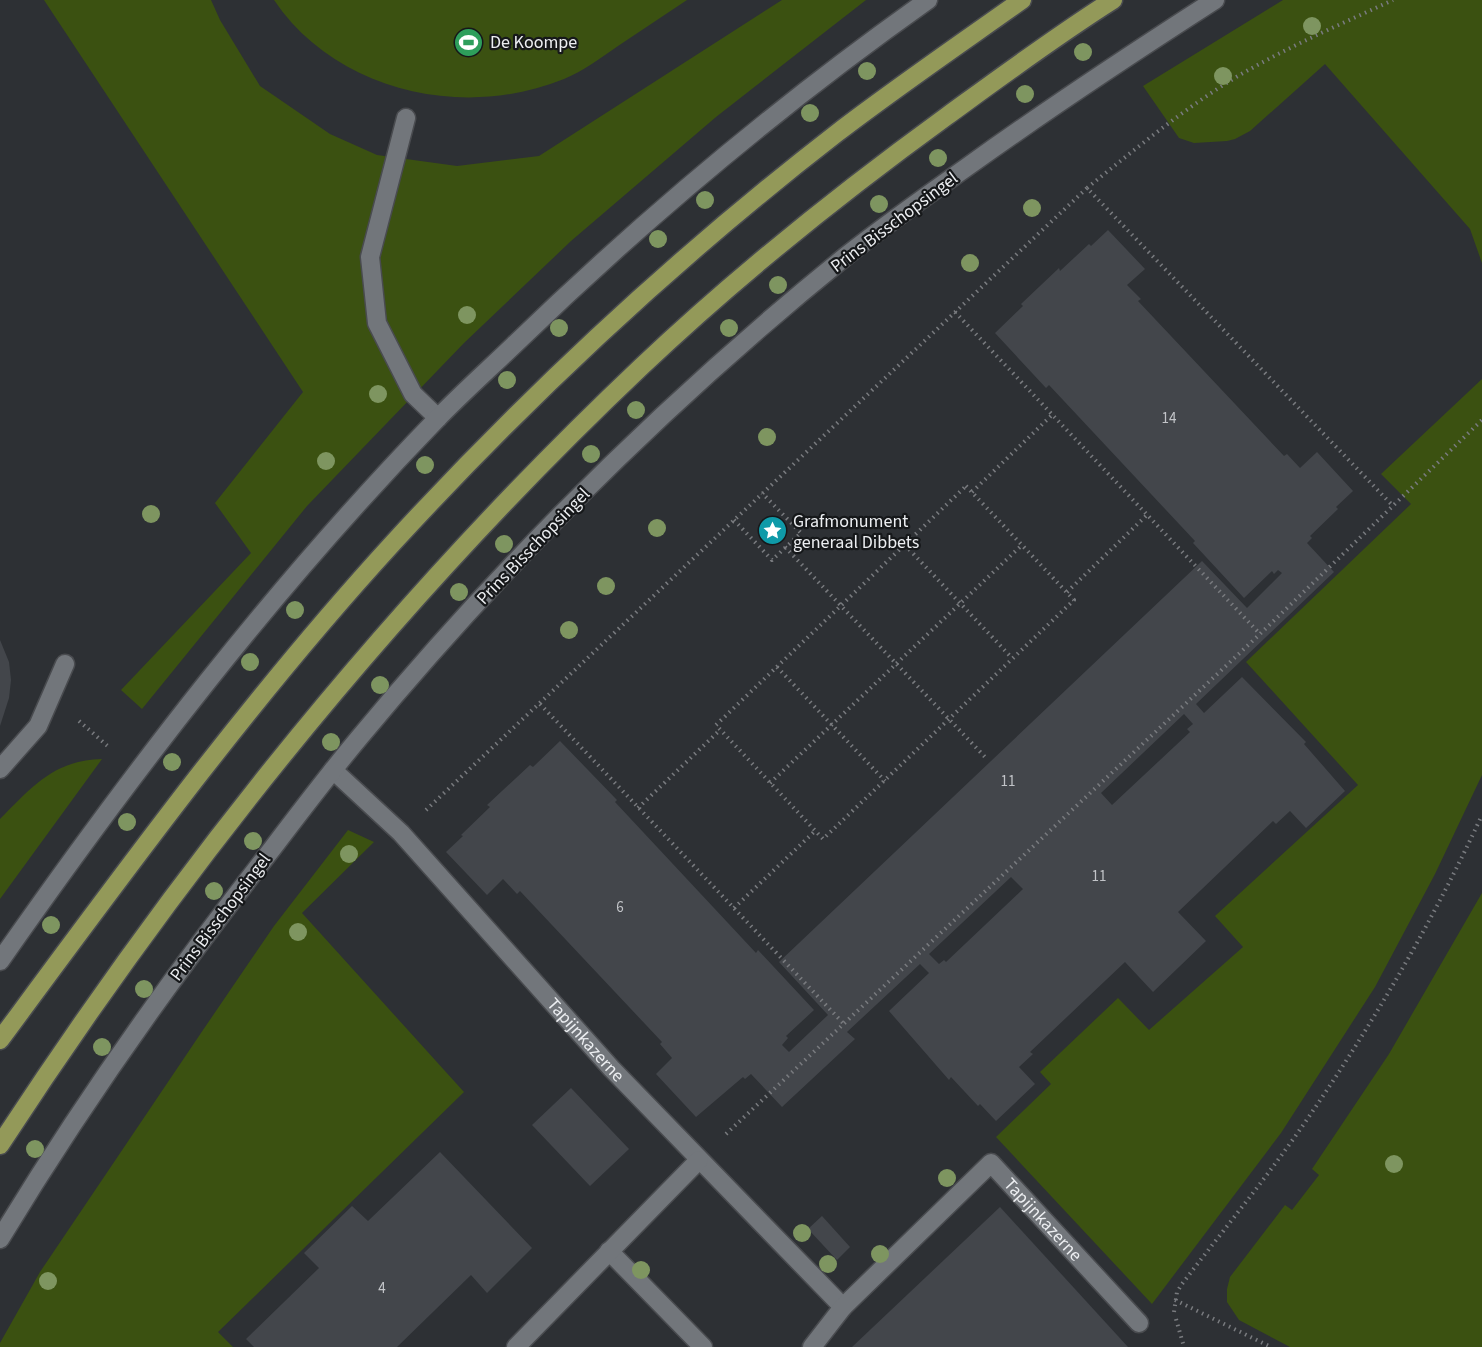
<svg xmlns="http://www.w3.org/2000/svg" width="1482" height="1347" font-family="'Source Sans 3',sans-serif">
<rect width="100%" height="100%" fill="#2d3034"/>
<!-- green -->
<g fill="#3b5111">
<path d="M44,0h167l9,20 40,66 70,48 47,21 80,11 82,-10 243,-156h84l-150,117 -145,124 -107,102 -157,163 -165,203 -21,-19 130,-137 -36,-50 88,-111z"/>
<path d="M274,0h413c-23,15 -46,31 -69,46 -17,12 -35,25 -54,33 -100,41 -228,13 -290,-79z"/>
<path d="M1283,0h199v263l-12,-34 -145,-165 -75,67 -15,8 -8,2 -33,2 -15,-5 -36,-52z"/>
<path d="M1482,379v396l-47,99 -60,113 -94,146 -129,171 -156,-167 55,-53 -11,-12 78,-74 31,32 94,-83 -28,-31 143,-131 -112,-123 165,-158 -30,-30z"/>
<path d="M102,759l-102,140v-80c32,-32 54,-59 102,-60z"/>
<path d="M348,830l26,12 -72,71 162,179 -246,240 15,15h-233v-4l40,-71 163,-242 71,-104z"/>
<path d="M1482,893v454h-192l-51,-27 -12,-18v-13l3,-12 55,-72 7,5 27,-35 -7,-6 77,-115z"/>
</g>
<!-- building -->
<g fill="#43464b" fill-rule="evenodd">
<path d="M1108,230l37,39 -18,16 14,14 -3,2 146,155 3,-2 13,14 17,-16 36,39 -17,16 2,2 -28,27 2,2 -5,5 27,29 -138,132 8,9 38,-36 64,65 -2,2 41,47 -39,37 -16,-17 -14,13 -3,-3 -95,91 28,29 -53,51 -28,-30 -95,90 3,2 -14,13 16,17 -39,37 -16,-17 -2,2 -27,-29 -2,3 -60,-69 40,-38 -9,-9 -73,68 8,7 -73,68 -31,-33 -6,5 -2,-2 -47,40 -40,-43 16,-16 -12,-14 2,-2 -142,-151 -3,3 -14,-15 -16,16 -41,-43 17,-16 -2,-1 29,-28 -3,-2 43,-40 3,2 27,-26 57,59 -2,2 141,151 2,-3 56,60 -28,26 2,2 -6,7 7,7 39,-37 -49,-53 423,-401 45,47 35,-35 -4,-3 -4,4 -2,-3 -28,27 -51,-55 2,-2 -146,-156 -3,3 -51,-55 28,-27 -2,-2 38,-36 1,3 29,-27 2,2zM1184,714l9,10 -6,5 3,3 -78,73 -11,-12zM1011,877l12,12 -77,73 -2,-2 -5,4 -10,-10z"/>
<path d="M0,640l9,22 2,18 -2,18 -9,28z"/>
<path d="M571,1088l58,61 -39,37 -58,-61z"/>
<path d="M440,1152l92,96 -45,45 -16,-18 -74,72h-143l-8,-8 73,-71 -15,-15 48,-47 16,15z"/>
<path d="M1000,1207l128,140h-276z"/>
<path d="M822,1216l28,31 -13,13 -29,-31z"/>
</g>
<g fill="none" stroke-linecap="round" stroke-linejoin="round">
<defs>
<g id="minor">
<path d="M406,118l-36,139 7,66 36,71 25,24"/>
<path d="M0,769l38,-43 27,-62"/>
<path id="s1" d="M333,770l68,63 210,235 232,239"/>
<path d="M0,961c133,-190 274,-374 436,-541 25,-26 52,-50 78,-75 129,-125 267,-241 414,-345"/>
<path d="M0,1239c83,-137 173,-264 272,-390 28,-37 57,-75 87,-111 146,-176 309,-338 487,-482 39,-31 80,-60 121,-89 81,-58 164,-113 248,-167"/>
<path d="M609,1251l94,96"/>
<path d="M516,1347l183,-187"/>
<path id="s2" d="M812,1347l31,-40 148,-144 148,160"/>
</g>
<g id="major">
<path d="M0,1040c125,-169 251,-342 393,-497 136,-148 285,-287 444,-410 60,-46 123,-89 185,-133"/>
<path d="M0,1145c184,-282 396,-546 641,-778 96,-91 200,-174 306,-251 55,-40 109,-80 166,-116"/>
</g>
</defs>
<!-- minor casing -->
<use href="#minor" stroke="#494b4f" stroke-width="21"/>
<!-- major casing -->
<use href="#major" stroke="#494b4f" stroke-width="21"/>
<!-- path -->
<g stroke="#797b7f" stroke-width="4" stroke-dasharray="1.5 4.5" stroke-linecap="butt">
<path d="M1087,188c47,-38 94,-77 146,-109 52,-31 106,-54 160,-79"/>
<path d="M955,312l305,322"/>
<path d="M966,486l108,114 -251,239 -107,-114z"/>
<path d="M972,492l80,-77"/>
<path d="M734,520l38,40 29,-27 -39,-40"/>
<path d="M905,545l107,113"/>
<path d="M785,547l201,211"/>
<path d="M1067,592l80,-77"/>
<path d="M777,667l108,114"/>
<path d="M540,704l303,319"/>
<path d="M79,721l31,27"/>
<path d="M770,783l252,-238"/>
<path d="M638,808l82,-78"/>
<path d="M426,810l661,-622 306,318"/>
<path d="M734,908l81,-77"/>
<path d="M726,1134l534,-500 222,-214"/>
<path d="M1175,1300l96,47"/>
<path d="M1174,1312l3,-20 5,-8c42,-55 87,-109 126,-166 66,-96 125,-197 174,-303"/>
<path d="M1176,1319l8,28"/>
</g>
<!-- minor -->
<use href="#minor" stroke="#72767b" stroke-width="18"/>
<!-- major -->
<use href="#major" stroke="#939959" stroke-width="18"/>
</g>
<!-- trees -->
<g fill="#7e9560">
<circle cx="1312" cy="26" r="9"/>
<circle cx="1083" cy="52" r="9"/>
<circle cx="867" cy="71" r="9"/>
<circle cx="1223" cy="76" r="9"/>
<circle cx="1025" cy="94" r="9"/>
<circle cx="810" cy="113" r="9"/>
<circle cx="938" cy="158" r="9"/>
<circle cx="705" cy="200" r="9"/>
<circle cx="879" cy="204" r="9"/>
<circle cx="1032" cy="208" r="9"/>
<circle cx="658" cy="239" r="9"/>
<circle cx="970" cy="263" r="9"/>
<circle cx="778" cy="285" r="9"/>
<circle cx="467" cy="315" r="9"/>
<circle cx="559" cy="328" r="9"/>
<circle cx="729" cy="328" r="9"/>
<circle cx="507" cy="380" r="9"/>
<circle cx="378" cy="394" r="9"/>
<circle cx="636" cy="410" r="9"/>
<circle cx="767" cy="437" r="9"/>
<circle cx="591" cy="454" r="9"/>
<circle cx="326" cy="461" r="9"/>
<circle cx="425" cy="465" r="9"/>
<circle cx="151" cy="514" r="9"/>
<circle cx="657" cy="528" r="9"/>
<circle cx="504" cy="544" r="9"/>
<circle cx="606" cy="586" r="9"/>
<circle cx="459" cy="592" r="9"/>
<circle cx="295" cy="610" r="9"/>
<circle cx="569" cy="630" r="9"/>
<circle cx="250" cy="662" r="9"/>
<circle cx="380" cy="685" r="9"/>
<circle cx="331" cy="742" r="9"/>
<circle cx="172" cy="762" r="9"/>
<circle cx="127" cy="822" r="9"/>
<circle cx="253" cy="841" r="9"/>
<circle cx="349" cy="854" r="9"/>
<circle cx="214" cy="891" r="9"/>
<circle cx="51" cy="925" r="9"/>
<circle cx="298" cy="932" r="9"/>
<circle cx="144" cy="989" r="9"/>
<circle cx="102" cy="1047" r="9"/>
<circle cx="35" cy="1149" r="9"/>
<circle cx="1394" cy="1164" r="9"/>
<circle cx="947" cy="1178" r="9"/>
<circle cx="802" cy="1233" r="9"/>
<circle cx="880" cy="1254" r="9"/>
<circle cx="828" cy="1264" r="9"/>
<circle cx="641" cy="1270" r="9"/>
<circle cx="48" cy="1281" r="9"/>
</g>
<!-- icons -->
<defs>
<symbol id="stadium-disc" viewBox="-11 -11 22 22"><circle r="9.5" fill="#2e9e5b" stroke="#16181a"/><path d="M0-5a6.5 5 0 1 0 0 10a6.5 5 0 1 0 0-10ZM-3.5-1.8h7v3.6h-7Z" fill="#fff"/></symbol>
<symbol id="sight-disc" viewBox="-11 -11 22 22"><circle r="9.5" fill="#0f9aa8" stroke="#16181a"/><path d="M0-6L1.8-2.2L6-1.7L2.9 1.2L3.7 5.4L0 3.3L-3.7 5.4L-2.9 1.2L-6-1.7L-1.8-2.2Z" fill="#fff"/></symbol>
</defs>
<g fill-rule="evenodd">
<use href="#stadium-disc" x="452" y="26" width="33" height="33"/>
<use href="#sight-disc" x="756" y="514" width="33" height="33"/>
</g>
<g text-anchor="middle" stroke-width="4.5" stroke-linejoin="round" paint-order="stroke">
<!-- number labels -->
<g font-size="15" fill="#c2c4c8">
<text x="1169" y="423">14</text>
<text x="1008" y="786">11</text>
<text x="1099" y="881">11</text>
<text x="620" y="912">6</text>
<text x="382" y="1293">4</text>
</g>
<!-- poi labels -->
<g font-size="18" fill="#eceef1" stroke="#16181a" text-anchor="start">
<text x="490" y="48">De Koompe</text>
<text x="793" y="527">Grafmonument<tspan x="793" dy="21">generaal Dibbets</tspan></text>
</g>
<!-- street labels -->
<g font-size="18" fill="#eceef1" stroke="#16181a">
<text transform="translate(894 222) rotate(-37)" y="6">Prins Bisschopsingel</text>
<text transform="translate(533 546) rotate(-46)" y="6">Prins Bisschopsingel</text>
<text transform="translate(220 917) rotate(-53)" y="6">Prins Bisschopsingel</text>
<text dy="6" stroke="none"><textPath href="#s1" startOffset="370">Tapijnkazerne</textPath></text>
<text dy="6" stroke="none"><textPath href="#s2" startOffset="334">Tapijnkazerne</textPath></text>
</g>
</g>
</svg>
